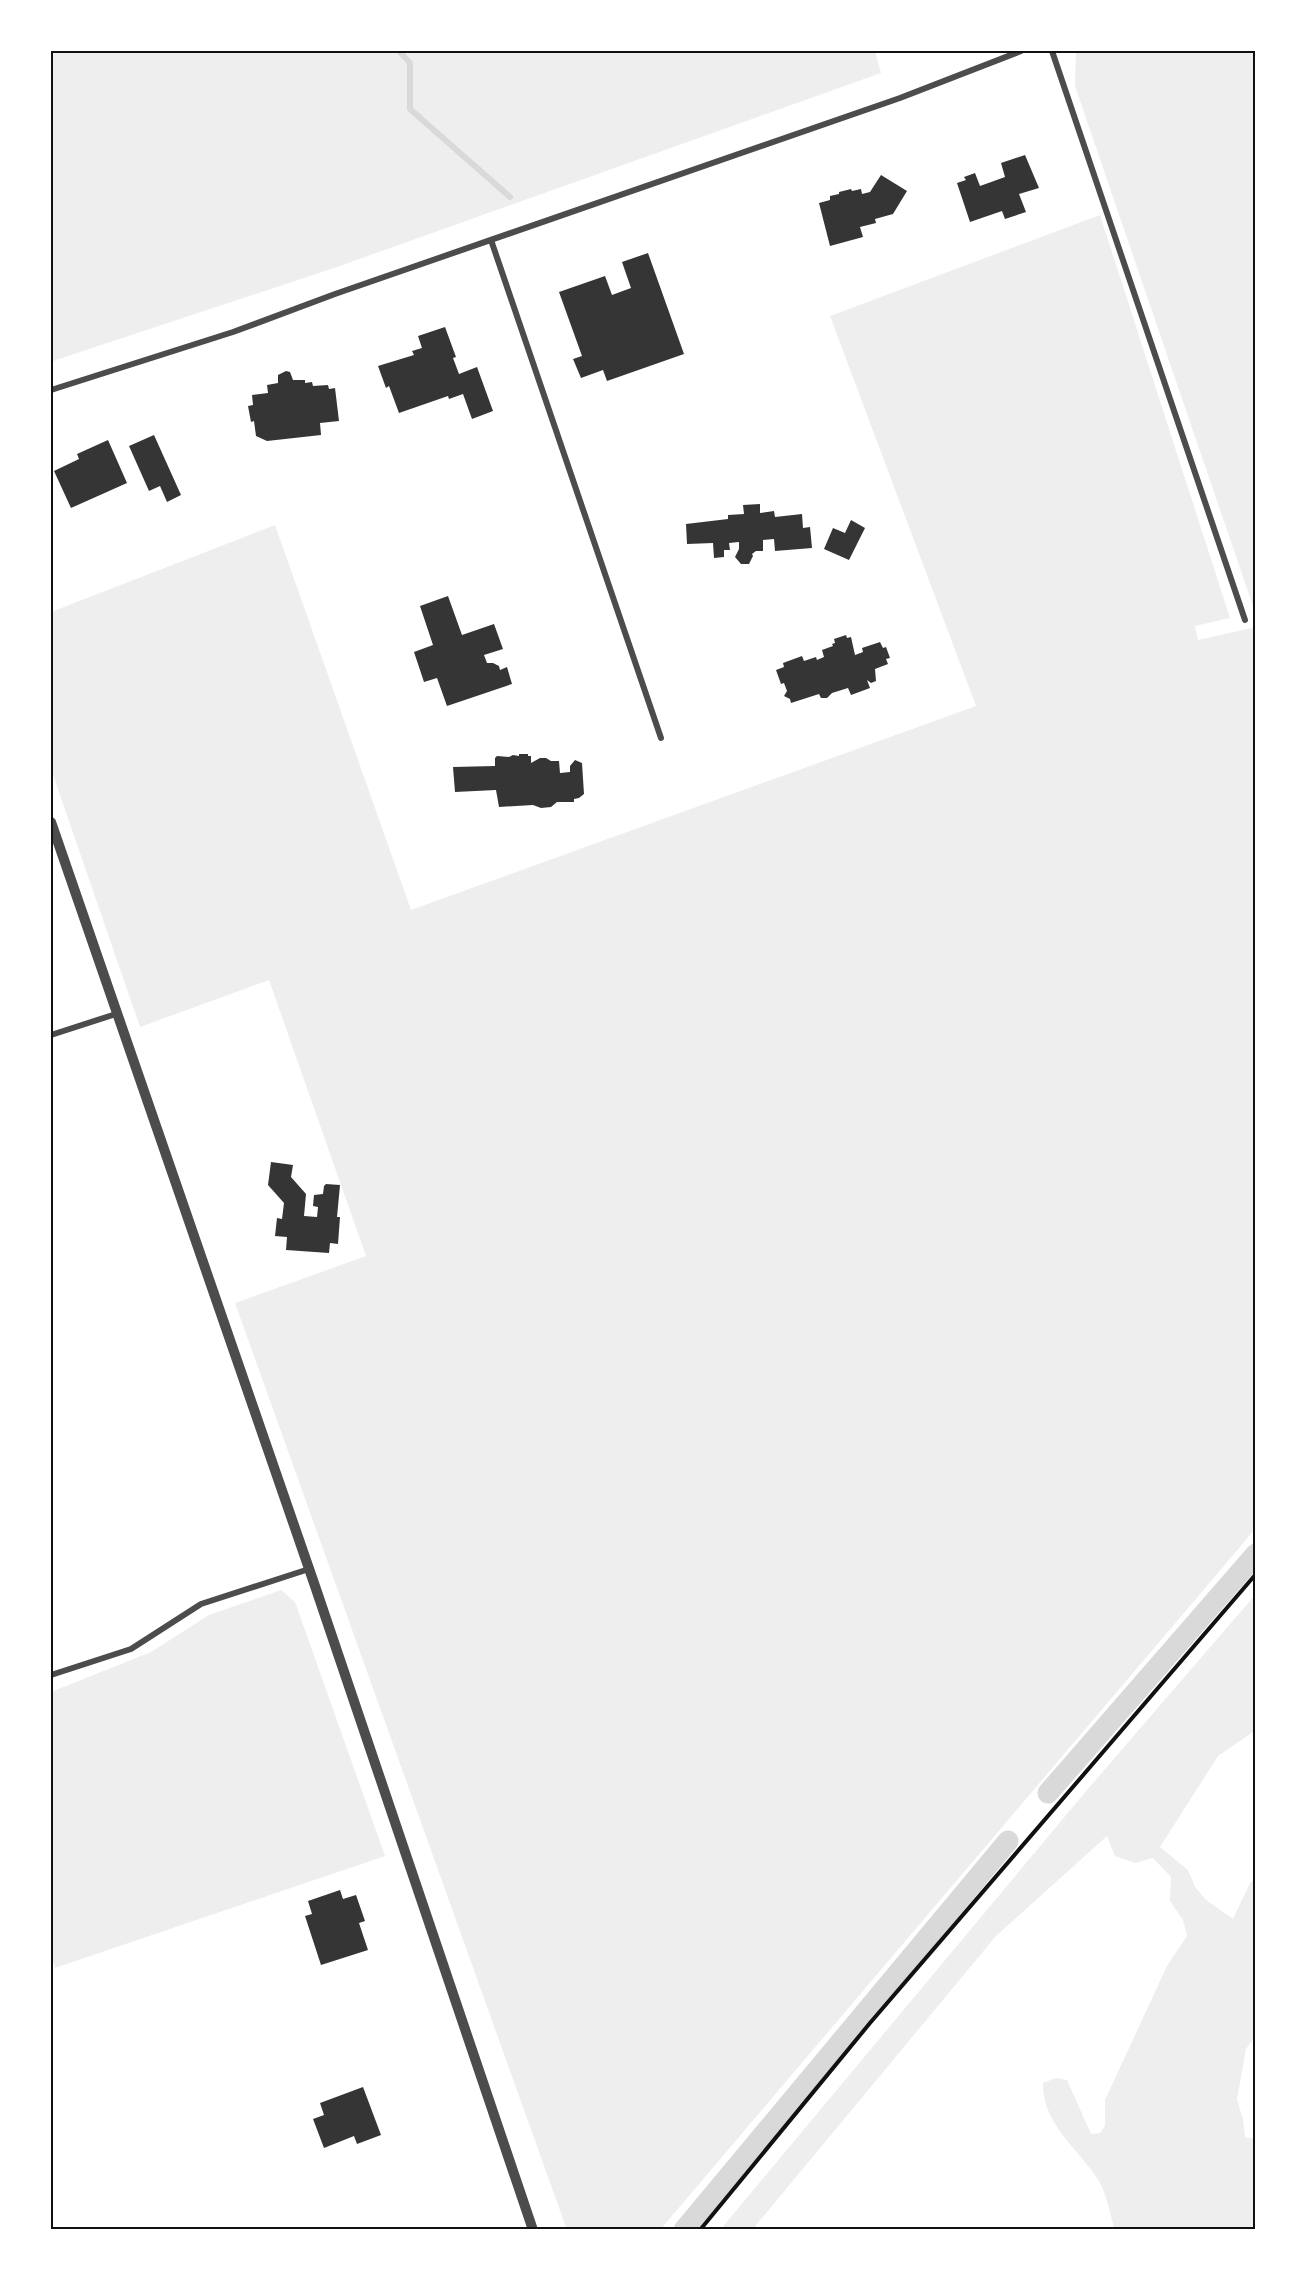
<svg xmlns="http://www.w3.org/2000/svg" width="1307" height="2281" font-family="'Roboto Condensed',sans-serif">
<rect width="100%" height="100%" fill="#fff"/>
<!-- green -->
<g fill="#eee">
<path d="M51,51h824l6,22 -547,195 -281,93 -2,-6z"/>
<path d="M1076,51h180v557l-2,1 -179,-523z"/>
<path d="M1100,215l130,403 -35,8 3,14 58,-13v901l-596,702h-93l-332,-927 131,-47 -97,-276 -129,47 -89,-258v-157l224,-87 136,385 565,-204 -146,-390z"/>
<path d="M281,1590l14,12 90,254 -330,112 -4,-13v-263l100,-40 58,-37z"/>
<path d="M1256,1594v136l-38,26 -58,91 28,23 7,17 11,13 27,19 17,-36 6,-5v157l-10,14 -9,50 6,21 2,17 11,2v88l-9,3h-132c-5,-15 -8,-35 -16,-49 -20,-32 -57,-57 -56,-98l13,-5 11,2 24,54 9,-1 5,-7v-26l62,-134 20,-30 -4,-16 -13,-19 1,-24 -18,-19 -18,5 -20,-7 -8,-20 -111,100 -244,294h-32l367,-440z"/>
</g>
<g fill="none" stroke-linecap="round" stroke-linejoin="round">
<!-- stream -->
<path stroke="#d9d9d9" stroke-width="6" d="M399,51l11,12v46l100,88"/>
<!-- canal -->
<g stroke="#d9d9d9" stroke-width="21">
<path d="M1048,1793l208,-239"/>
<path d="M684,2230l324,-389"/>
</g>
</g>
<!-- building -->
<g fill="#353535">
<path d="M1025,155l14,33 -20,6 7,18 -21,7 -3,-8 -32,11 -13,-39 9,-3 -2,-3 11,-4 5,13 25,-9 -4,-14z"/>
<path d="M881,175l26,16 -14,23 -18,5 1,4 -16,4 3,10 -33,9 -11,-43 11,-3v-4l9,-2v-2l12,-3 1,2 9,-2 1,5 8,-2z"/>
<path d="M648,253l36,101 -77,27 -4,-11 -22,8 -8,-19 9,-3 -23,-64 46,-16 7,19 19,-7 -9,-26z"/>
<path d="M445,327l11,30 -3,1 6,16 18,-7 16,44 -21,8 -9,-25 -14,5 -1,-3 -49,17 -10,-27 -3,2 -8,-22 36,-11 -2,-4 10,-3 -4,-12z"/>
<path d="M286,371l4,1 3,8h12v3l7,-1 1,4 15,-1 1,4 6,-1 4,33 -19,2 1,12 -54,6 -11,-5 -2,-15 -3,1 -3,-16 5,-1 -1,-10 16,-2 -1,-8 11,-2v-8z"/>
<path d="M154,435l27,60 -14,7 -7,-16 -11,5 -20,-45z"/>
<path d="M108,440l19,43 -56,25 -17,-37 25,-12 -2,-5z"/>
<path d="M760,504v9l14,-2 1,6 27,-3 1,14 7,-1 2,21 -37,3 -1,-12 -11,1v11h-7l-4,3 1,2 -4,8h-8l-6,-7 4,-8v-7l-10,1 1,7h-6v7l-10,1 -1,-15 -26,1 -1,-20 42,-5v-4l16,-1 -1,-9z"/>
<path d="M851,520l14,8 -16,32 -25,-11 9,-21 12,5z"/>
<path d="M448,596l14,39 32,-11 9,25 -19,6 3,8h6l6,3 1,4 7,-3 5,17 -65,22 -10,-28 -13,4 -10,-30 19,-7 -13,-39z"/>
<path d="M846,635l1,3 4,-1 4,18 8,-3 -1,-4 18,-6 3,6 3,-1 4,11 -4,1 2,5 -13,5 1,12 -5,2 -4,-3 3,8 -19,7 -3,-7 -16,5 -5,5h-6l-2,-4 -28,9 -1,-4 -6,-3 3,-5 -3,-8 -3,1 -5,-14 8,-3 -1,-4 19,-7 2,5 12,-4 1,3 7,-3 -2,-7 11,-4 -1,-2 3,-1 -1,-4z"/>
<path d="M519,754h9v2h3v7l9,-5h6l5,3h8l1,12 10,-1v-6l5,-6 7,3 2,31 -5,4 -5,1v3h-17l-6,5 -10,1 -8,-3 -34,2 -3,-17 -41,2 -2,-25 42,-1v-8l2,-2 12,1 4,-2 6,1z"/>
<path d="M271,1162l22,3 -2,12 15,17 -2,22 13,1 1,-10 -5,-1 1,-11 9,-1 1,-8 2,-2 14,1 -3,32h3l-2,27 -8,-1 -1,10 -43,-3 1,-13 -12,-1 2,-18 5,1 2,-16 -16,-18z"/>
<path d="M340,1890l3,9 13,-4 9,26 -6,2 9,27 -47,15 -16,-49 7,-2 -4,-13z"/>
<path d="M363,2087l18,48 -24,9 -3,-8 -30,12 -11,-29 11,-4 -4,-12z"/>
</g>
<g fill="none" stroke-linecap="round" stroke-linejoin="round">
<!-- path -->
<path stroke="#111" stroke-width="4" d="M700,2230l170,-207 386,-449"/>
<!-- minor -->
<g stroke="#4c4c4c" stroke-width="6">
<path d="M1052,51l193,569"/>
<path d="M491,240l170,498"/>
<path d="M51,390l182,-58 102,-38 565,-196 121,-47"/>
<path d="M51,1035l65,-21"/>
<path d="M51,1675l80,-26 70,-45 108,-35"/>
</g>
<!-- tertiary -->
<path stroke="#4c4c4c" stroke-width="10" d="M51,822l264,764 218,644"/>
</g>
<!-- border -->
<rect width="1307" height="2281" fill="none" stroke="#ffffff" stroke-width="105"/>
<rect x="52" y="52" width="1202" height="2176" fill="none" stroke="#111" stroke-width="2"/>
</svg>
